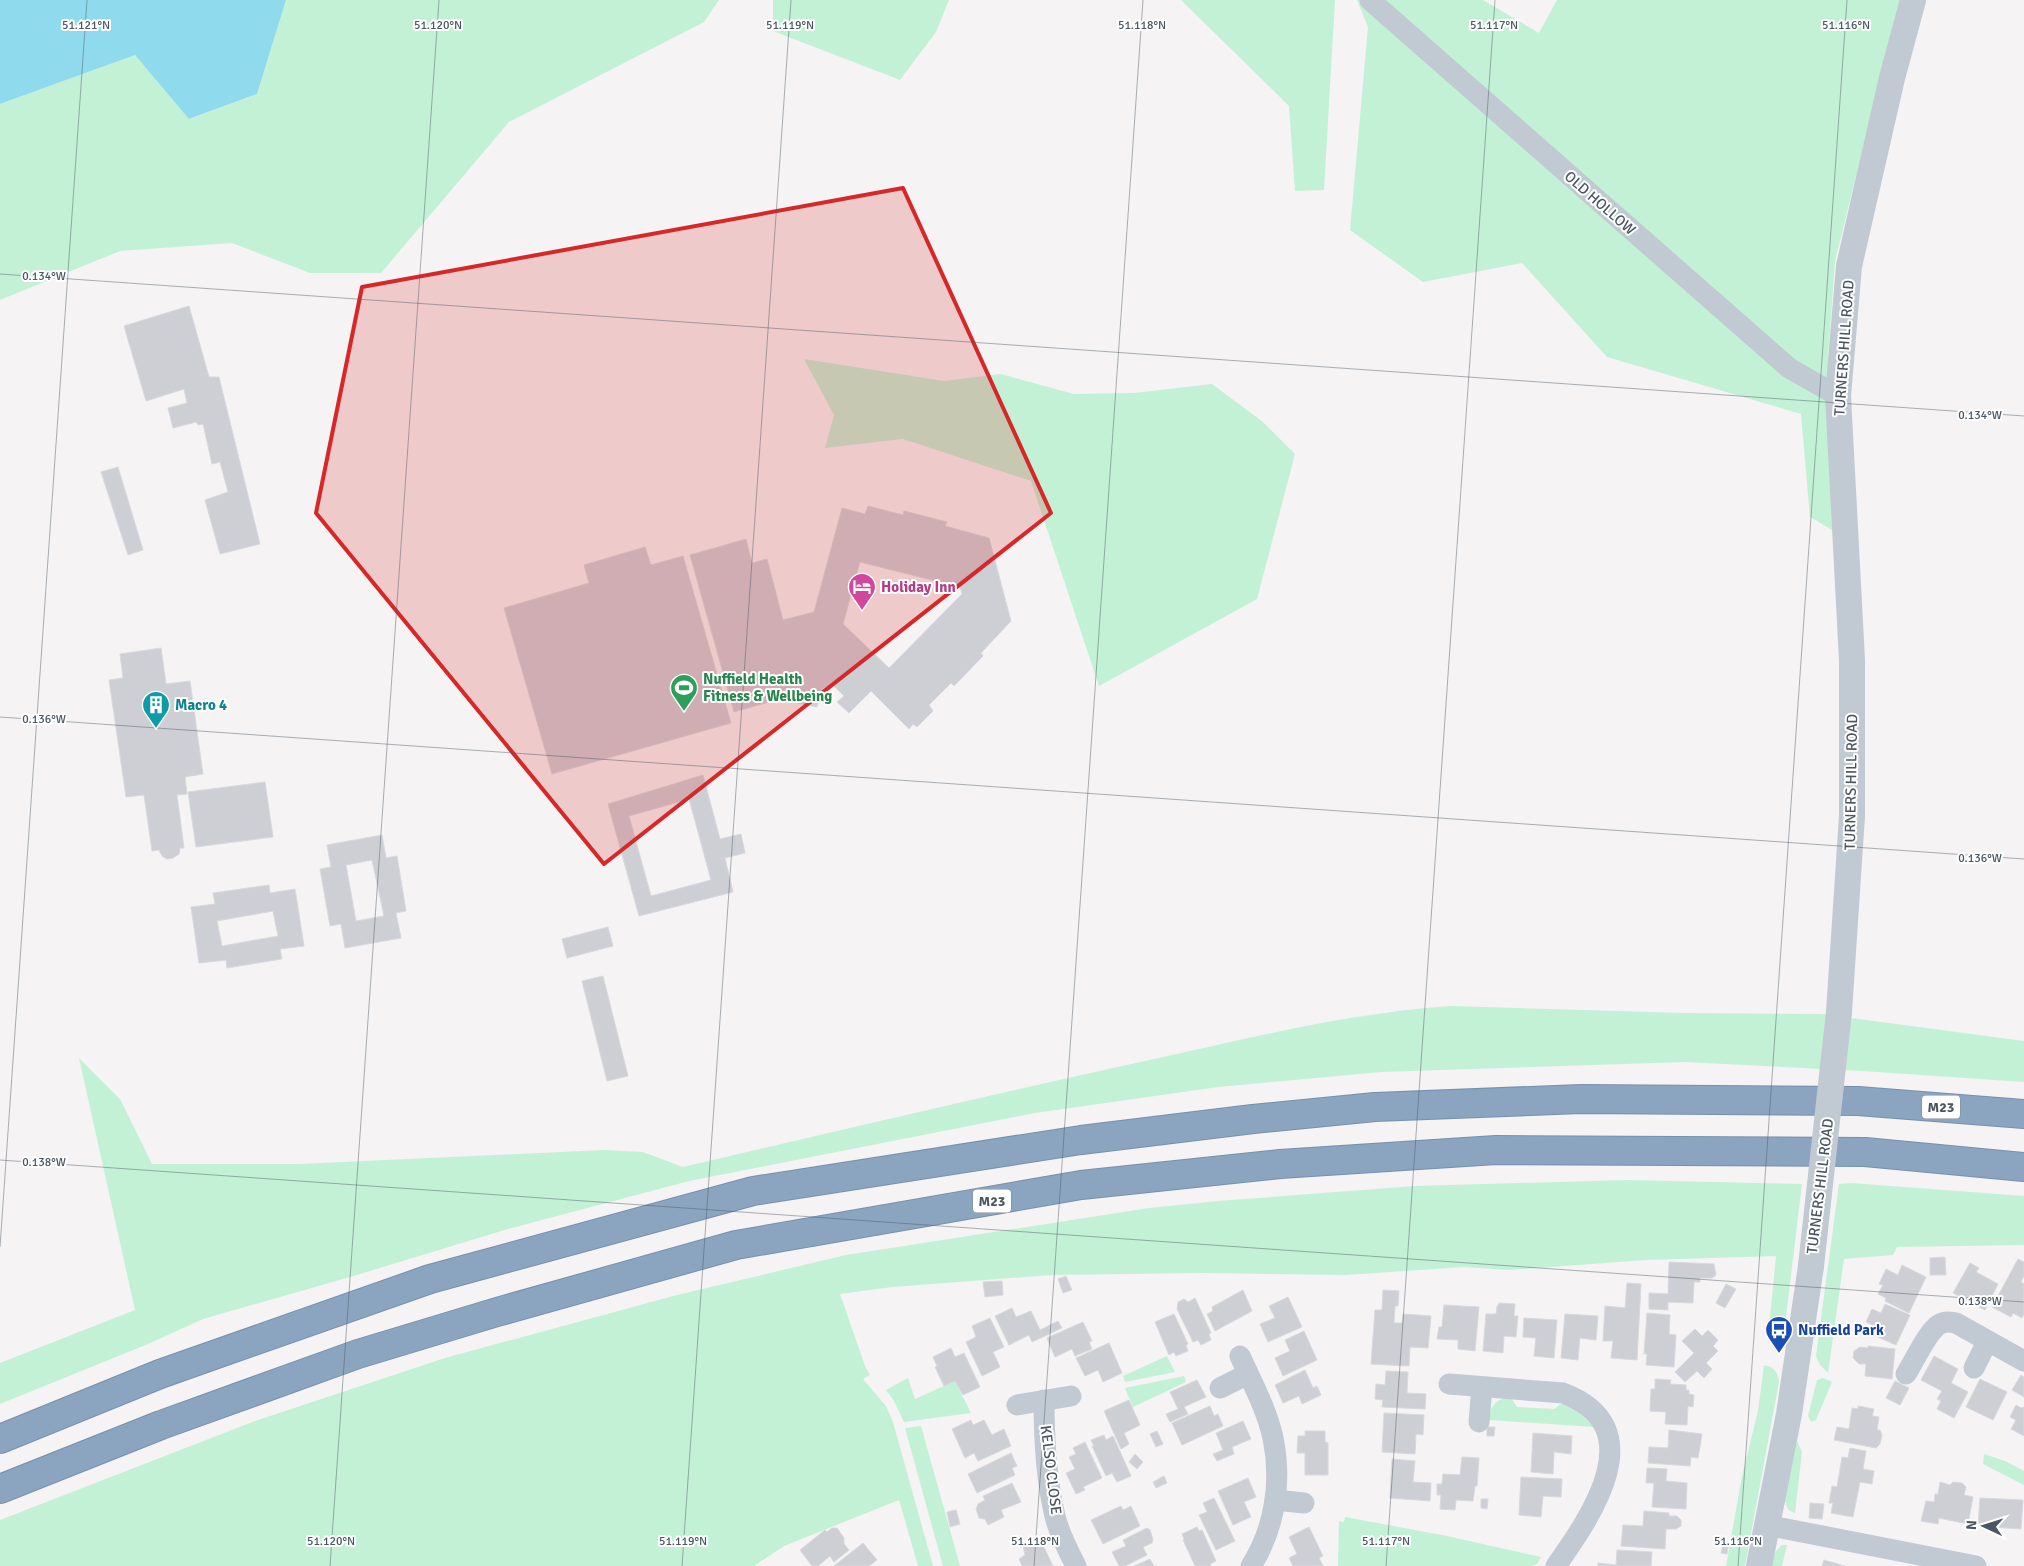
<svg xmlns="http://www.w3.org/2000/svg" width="2024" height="1566" font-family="Signika,sans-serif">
<rect width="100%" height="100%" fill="#f5f3f3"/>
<!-- green -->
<g fill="#c3f1d5">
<path d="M286,0h433l-15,22 -195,100 -128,151h-71l-78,-30 -112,8 -120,49v-196l135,-49 55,64 67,-25z"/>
<path d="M773,0h176l-13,32 -36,48 -127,-49z"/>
<path d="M1181,0h154l-11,190 -29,1 -6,-85z"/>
<path d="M1357,0h126l56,33 18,-33h343l-65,261 -7,96 4,173 -22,-13 -9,-103 -194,-57 -85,-94 -99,19 -73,-52 18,-203z"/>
<path d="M804,359l140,22 56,-7 74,20 60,-1 78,-9 51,38 32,32 -38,145 -158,87 -68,-205 -128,-42 -78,9 9,-33z"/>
<path d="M1451,1006l233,7 137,1 203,27v41l-162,-11 -177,-9 -304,10 -163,15 -183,26 -346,68 -181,48 -158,48 -147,42 -55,25 -148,60v-41l135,-53 -56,-252 41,41 32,65h148l304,-14 39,2 40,15c154,-36 307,-72 462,-106 101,-22 202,-48 306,-55z"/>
<path d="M1627,1180l175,4 -17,141 -9,9 -8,3 8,-81 -130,4 -136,10 -46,-3 -118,8 -144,-2 -150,2 -160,12 -52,7 25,72 5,9 -7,4 23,27 7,16 40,144h-15l-19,-66 -115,46 -30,20h-754v-46l255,-99 190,-63 232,-63 169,-40 303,-47 69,-7 197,-15z"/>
<path d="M1851,1183l173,13v49l-127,2 -4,8 -49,4 -16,114 -8,-8 -4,-9 23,-172z"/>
<path d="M1167,1356l8,16 -50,10 -2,-6z"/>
<path d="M1764,1365c10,2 14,7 15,17l-34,184h-19l16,-90 16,-65z"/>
<path d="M1184,1376l2,6 -53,25 -8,-19z"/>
<path d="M908,1378l7,21 40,-18 16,32 -67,9 -10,-21 -8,-11z"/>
<path d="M1823,1378l9,4 -16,38 -5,2 -3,-6 9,-36z"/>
<path d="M1504,1398h7l6,9 37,2 10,-7 8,3 22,22 -105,-7c1,-11 4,-18 15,-22z"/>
<path d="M921,1426l39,140h-17l-38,-138z"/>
<path d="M1797,1441l5,11 -7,61c-4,-1 -7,-3 -9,-8 -5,-14 8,-49 11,-64z"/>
<path d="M1984,1454l21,7 19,10v14l-41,-21z"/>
<path d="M1345,1517l102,19 94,21 -4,7 -5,2h-194l1,-45 5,1z"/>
<path d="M1782,1545h5l-5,21h-13l7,-15z"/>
</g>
<!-- water -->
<path fill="#90daee" d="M0,0h286l-29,94 -68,25 -54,-64 -135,49z"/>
<!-- building -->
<g fill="#cdcfd5" stroke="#d7d9de" fill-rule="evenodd">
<path d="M189,306l20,71h10l41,167 -40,10 -15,-54 23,-8 -8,-30 -8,2 -9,-40 -5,1 -2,-3 -23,6 -5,-20 19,-5 -3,-14 -38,12 -22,-75z"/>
<path d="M118,467l25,83 -15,5 -27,-83z"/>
<path d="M868,506l35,9 1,-4 43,11 -2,4 44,12 22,83 -30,32 2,3 -29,30 -3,-3 -22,22 4,6 -16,16 -4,-3 -4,5 -38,-38 -22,22 -12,-11 7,-6 -11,-11 -10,3 -6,19 -19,-4 3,-10 -67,19 -44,-157 56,-16 6,24 15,-4 16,61 31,-8 28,-104 23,6zM860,562l100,25 2,7 -73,74 -46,-44z"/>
<path d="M645,547l6,18 32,-9 48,167 -179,51 -48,-166 85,-25 -5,-18z"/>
<path d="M161,648l5,36 24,-3 13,93 -18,3 2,17 -10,1 7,53h-4l-1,6 -6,4 -6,1 -5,-3 -3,-6 -7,1 -8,-56 -18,2 -17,-117 14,-2 -3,-24z"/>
<path d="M703,775l17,64 21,-5 4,19 -20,5 8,34 -94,24 -31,-112zM689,799l22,81 -60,16 -22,-80z"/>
<path d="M265,782l8,55 -77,10 -8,-55z"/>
<path d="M382,835l4,23 11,-2 9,55 -10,2 5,25 -56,10 -4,-24 -11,2 -10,-57 11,-2 -4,-22zM372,860l12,56 -28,5 -10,-56z"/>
<path d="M269,885l1,8 25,-4 9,57 -24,3 2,10 -55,9 -1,-8 -27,3 -8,-56 24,-3 -2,-11zM273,911l5,25 -56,10 -5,-25z"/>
<path d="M608,927l5,19 -46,12 -5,-19z"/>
<path d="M603,976l25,100 -21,5 -25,-100z"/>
<path d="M1945,1257l1,18h-16v-17z"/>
<path d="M2018,1259l6,3v14l-3,6 3,2v30l-2,4 -9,-5 -2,4 -19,-10z"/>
<path d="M1669,1262l45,2 2,11 -4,3h-12v4h-6l-1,21 -25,-1v8l-19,-1v-16l19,1z"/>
<path d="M1970,1263l9,5 -3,4 22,12 -13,26 -32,-17z"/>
<path d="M1902,1265l24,12 -17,36 -24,-12 1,-3 -8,-4 5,-9 -4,-1 7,-15 12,6z"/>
<path d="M1066,1276l6,14 -9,3 -5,-14z"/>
<path d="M1002,1281l1,14 -18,2 -2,-15z"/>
<path d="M1627,1283l14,1 -4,76 -26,-2 2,-17h-10l2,-35 20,2z"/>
<path d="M1726,1284l10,5 -11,19 -9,-5z"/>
<path d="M1243,1290l9,21 -37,20 -8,-17 6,-3 -1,-4z"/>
<path d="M1383,1290l16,1 -1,15h-3l-1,17h8l1,-9 28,2 -3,32 -18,-1 -1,19 -38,-2 4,-54h7z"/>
<path d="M1288,1297l14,30 -34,15 -8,-18 15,-6 -6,-12z"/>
<path d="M1195,1298l16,35 -2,1 2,6 -10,5 -3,-5 -5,2 -16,-33 1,-7 6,-3 4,3z"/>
<path d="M1499,1303l16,1 -1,12h4l-2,21 -12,-1 -1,17 -20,-2 3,-37h10l1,-7z"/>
<path d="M1885,1304l25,11 -14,30 -25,-11 4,-8 -9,-4 6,-13 9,4z"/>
<path d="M1444,1305l35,2 -4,44 -17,-2v-9l-21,-1 2,-12h3z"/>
<path d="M1012,1308l4,9 15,-6 9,19 18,-9 4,7 -30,14 -3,-7 -20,10 -14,-29z"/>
<path d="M1647,1313l23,2 -1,19 7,1 -2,32 -28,-2 1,-11h-3z"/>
<path d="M1174,1314l14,30 -2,1 2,6 -12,5 -2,-4 -5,3 -14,-33z"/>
<path d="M1565,1314l33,2 -2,24 -16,-2 -2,22 -17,-2z"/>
<path d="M990,1318l14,29 -11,5 7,15 -18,9 -16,-34 10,-5 -4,-11z"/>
<path d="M1524,1318l33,2 -3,38 -20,-2 2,-18 -13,-1z"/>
<path d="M1083,1322l9,19 -3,1 3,7 -17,7 -3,-7 -17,8 -8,-19z"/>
<path d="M1695,1329l7,7 6,-6 10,10 -5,6 5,5 -12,12 6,6 -8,9 -7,-7 -12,11 -10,-10 19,-19 -12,-12z"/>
<path d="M1304,1331l13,29 -34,16 -8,-18 15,-7 -5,-11z"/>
<path d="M1109,1343l13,30 -19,9 -5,-12 -13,6 -9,-18z"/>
<path d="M1868,1346l27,3 -3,30 -27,-3 1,-12h-7l-6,-6 1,-7 6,-4 8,1z"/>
<path d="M951,1348l4,9 9,-4 16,34 -17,8 -8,-14 -11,5 -9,-19 2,-1 -4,-9z"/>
<path d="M1934,1356l24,13 -7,14 17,9 -14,26 -17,-9 4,-8 -4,-2 5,-8 -21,-11z"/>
<path d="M1305,1370l8,18 4,-2 4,9 -19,9 -3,-8 -16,7 -8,-18z"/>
<path d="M1386,1371l22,1 -1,21 19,1 -1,15 -43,-2 1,-7 -8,-1 1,-15 9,1z"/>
<path d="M2021,1375l3,2v20l-12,-7z"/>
<path d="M1655,1379l16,1 -1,4 16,1v5h3v4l5,1 -1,12 -5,-1 -1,19 -22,-1 1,-12 -16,-1 1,-22h4z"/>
<path d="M1980,1379l27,13 -14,28 -27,-13z"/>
<path d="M1197,1380l9,17 -22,10 4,7 -18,8 -4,-8 12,-5 -8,-17z"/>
<path d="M1895,1381l14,7 -9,17 -14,-7z"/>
<path d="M1129,1400l11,25 -16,8 5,11 -8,5 -17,-38z"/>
<path d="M2016,1405l5,3 3,-1v29l-13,-7 5,-9 -6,-3z"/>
<path d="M1210,1406l4,10 4,-2 5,12 -41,19 -10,-22z"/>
<path d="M1858,1406l16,3 -2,7 7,1 -2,13h3l2,5 -2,9 -4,4 -42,-8 3,-13 12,2 3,-21 6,1z"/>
<path d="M1384,1413l40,2 -1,20 -7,-1 -1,20 -33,-2z"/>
<path d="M971,1420l2,5 11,-5 8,15 12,-6 7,17 -33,15 -4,-8 -9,5 -13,-29z"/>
<path d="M1243,1421l8,18 -19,8 2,7 -17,7 -4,-7 10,-4 -7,-17z"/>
<path d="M1487,1427h8l-1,9h-7z"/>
<path d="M1669,1430l33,4 -4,24 -7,-1 -1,9 -42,-3 1,-16 19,1z"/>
<path d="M1157,1431l6,13 -7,3 -6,-13z"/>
<path d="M1305,1431h20v11l3,1v32h-23v-22h-8l1,-17h7z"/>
<path d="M1533,1433l39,3 -1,18 -17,-2 -1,22 -22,-2z"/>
<path d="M1104,1435l2,5 7,-4 18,40 -14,6 -5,-9 -6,3 -14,-30h2l-3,-6z"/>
<path d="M1085,1442l17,36 -19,9 2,3 -9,4 -10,-21 9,-4 -6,-12 7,-3 -3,-6z"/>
<path d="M1850,1448l16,3 -3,18 11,2 -2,13 -12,-2 -7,35 -22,-4 2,-10h-4l3,-17 5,1 5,-30 6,1z"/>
<path d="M1011,1453l6,13 -5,2 3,7 -38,18 -9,-19z"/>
<path d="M1135,1454l8,8 -6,7 -8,-7z"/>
<path d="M1462,1457l17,1 -2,28h-2l-2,15 -17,-1 -1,10 -15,-1 1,-14h-4v-11h5l1,-10 17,1z"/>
<path d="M1392,1459l23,2 -2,21 18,1 -1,18 -40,-3z"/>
<path d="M1647,1468l20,1 -1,12 21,2 -1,26 -34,-2 2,-24h-8z"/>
<path d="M1164,1476l3,7 -11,5 -3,-6z"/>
<path d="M1521,1477l41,2 -1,18 -18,-1 -2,21 -22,-2z"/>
<path d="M1248,1478l8,19 -12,5 7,15 -18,8 -15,-34z"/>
<path d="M1940,1482l10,3 3,-3 9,1 4,4 -2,8 9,2 -5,27 -29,-6 -1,6 -17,-3 5,-20 8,1 1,-8h3z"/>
<path d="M1012,1483l9,19 -20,8 3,7 -16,8 -3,-6 -6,-1 -3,-9 2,-5 7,-4 -2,-4z"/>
<path d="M1214,1498l21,43 -19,9 -17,-35 8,-3 -4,-9z"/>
<path d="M1980,1498l43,2 -2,29 -43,-3z"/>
<path d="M1481,1499h7l-1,10 -6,-1z"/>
<path d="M1810,1503l14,1 -2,15 -13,-1z"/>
<path d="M1121,1506l2,4 8,-4 9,20 -37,18 -12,-24z"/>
<path d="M956,1510l4,14 -10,3 -3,-15z"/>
<path d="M1644,1511l25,2v3h8l4,4v6l-5,3h-10l-1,20 -44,-3 2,-21 20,1z"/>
<path d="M1197,1527l2,4 3,-1 14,31 -6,3 1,2h-16l-12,-26 1,-1 -2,-5z"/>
<path d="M1309,1527l14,29 -4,2 4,8h-30l-4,-8 8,-4 -8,-17z"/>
<path d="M832,1528h5l7,10v6l5,6 -15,12 -4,-6 -12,10h-6l-12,-16 25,-20 2,2z"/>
<path d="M1147,1528l3,2 3,10 -1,3 -9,4 4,8 -22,11h-6l-7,-14 14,-6 -3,-6z"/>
<path d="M1041,1541l12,25h-31l-3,-7 6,-4 -2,-10 6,-3 5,2z"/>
<path d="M863,1543l14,17 -8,6h-35z"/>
<path d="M1723,1545l5,1 -1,8 -6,-1z"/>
<path d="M1617,1550l35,2 -1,14h-53v-3l18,2z"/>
<path d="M1150,1559l4,7h-20z"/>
<path d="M1824,1560l21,6h-23z"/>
</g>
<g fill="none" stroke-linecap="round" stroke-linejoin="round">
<defs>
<g id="motorway">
<path d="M0,1439l160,-65 270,-95 323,-88 328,-51 172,-21 122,-12 206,-8 277,2 166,13"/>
<path d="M0,1489l161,-64 197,-71 139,-42 239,-67 345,-60 199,-21 216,-14 369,2 159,15"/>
</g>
</defs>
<!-- motorway casing -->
<use href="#motorway" stroke="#7690ad" stroke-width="30"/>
<!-- minor -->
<g stroke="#c1cad2" stroke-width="21">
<path d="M1370,0l419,368 49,28"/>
<path d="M1240,1356c12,26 27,54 33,82 9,44 2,90 -22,128"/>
<path d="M1974,1368l13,-26"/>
<path d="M1906,1374c8,-12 22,-44 34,-50 5,-3 10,-2 16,-1l68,38"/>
<path d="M1449,1384l114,9c90,34 29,122 -7,173"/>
<path d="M1220,1388l28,-14"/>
<path d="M1044,1400c0,38 2,79 11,116 4,18 13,34 21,50"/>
<path d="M1017,1405l54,-9"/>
<path d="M1479,1422l3,-35"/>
<path d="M1275,1500l29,3"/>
<path d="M1766,1525l210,41"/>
</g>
<!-- tertiary -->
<g stroke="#c1cad2" stroke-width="26">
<path d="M1839,1012l13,-196v-156l-14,-264 11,-130 43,-188 21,-78"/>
<path d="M1759,1566l30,-152 22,-148"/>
</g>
<!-- motorway -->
<use href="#motorway" stroke="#8ba5c1" stroke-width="28"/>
<!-- tertiary-bridge -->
<path stroke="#c1cad2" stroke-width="26" d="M1811,1266l28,-254"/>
</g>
<!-- marked area -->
<path fill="#d62828" fill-opacity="0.2" stroke="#d62828" stroke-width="4" stroke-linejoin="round" d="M903,188l148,325 -447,351 -288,-351 46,-226z"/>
<!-- ticks -->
<path fill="none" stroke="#4a5661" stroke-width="1" stroke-opacity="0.45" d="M0,274l2024,142M0,717l2024,142M0,1160l2024,142M0,1247l87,-1247M330,1566l109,-1566M682,1566l109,-1566M1034,1566l109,-1566M1386,1566l109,-1566M1738,1566l109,-1566"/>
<!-- icons -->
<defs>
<symbol id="hotel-pin" viewBox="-11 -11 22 30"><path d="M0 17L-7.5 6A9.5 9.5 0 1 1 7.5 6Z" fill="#d1479c" stroke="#fff"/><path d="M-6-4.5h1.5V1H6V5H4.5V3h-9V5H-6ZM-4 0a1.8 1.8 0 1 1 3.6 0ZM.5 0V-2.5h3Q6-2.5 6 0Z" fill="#fff"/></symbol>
<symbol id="stadium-pin" viewBox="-11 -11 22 30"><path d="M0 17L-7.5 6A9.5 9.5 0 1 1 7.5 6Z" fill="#2e9e5b" stroke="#fff"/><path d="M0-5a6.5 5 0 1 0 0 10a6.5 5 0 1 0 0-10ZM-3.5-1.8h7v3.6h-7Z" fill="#fff"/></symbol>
<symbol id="building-pin" viewBox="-11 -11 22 30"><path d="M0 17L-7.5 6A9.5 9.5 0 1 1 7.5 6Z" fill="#0f9aa8" stroke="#fff"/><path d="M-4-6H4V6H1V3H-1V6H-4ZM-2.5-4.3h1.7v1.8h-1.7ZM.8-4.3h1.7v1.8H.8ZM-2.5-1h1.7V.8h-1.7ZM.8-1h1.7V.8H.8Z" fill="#fff"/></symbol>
<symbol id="bus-pin" viewBox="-11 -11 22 30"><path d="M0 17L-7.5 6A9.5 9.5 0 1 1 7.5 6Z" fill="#1a4fb4" stroke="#fff"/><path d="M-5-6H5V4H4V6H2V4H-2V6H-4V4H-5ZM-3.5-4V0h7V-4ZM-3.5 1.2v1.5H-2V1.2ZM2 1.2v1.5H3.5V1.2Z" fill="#fff"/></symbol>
</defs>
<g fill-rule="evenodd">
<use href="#hotel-pin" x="846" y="571" width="32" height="43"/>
<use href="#stadium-pin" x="668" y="672" width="32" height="43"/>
<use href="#building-pin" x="140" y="689" width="32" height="43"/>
<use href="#bus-pin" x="1763" y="1314" width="32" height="43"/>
</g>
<g text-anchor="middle" stroke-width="4" stroke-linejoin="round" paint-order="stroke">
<!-- shield labels -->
<g fill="#fff" stroke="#808990" stroke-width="1">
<rect x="1922" y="1095.5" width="38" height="23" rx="4"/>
<rect x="973" y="1189.5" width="38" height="23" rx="4"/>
</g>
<g font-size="14" font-weight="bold" fill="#4a5661">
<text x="1941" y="1112">M23</text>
<text x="992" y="1206">M23</text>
</g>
<!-- street labels -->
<g font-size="15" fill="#4a5661" stroke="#fff">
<text transform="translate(1600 203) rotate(41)" y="5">OLD HOLLOW</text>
<text transform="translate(1844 348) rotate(-86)" y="5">TURNERS HILL ROAD</text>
<text transform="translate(1851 782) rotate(-89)" y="5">TURNERS HILL ROAD</text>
<text transform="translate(1820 1186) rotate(-83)" y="5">TURNERS HILL ROAD</text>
<text transform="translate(1051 1470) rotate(83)" y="5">KELSO CLOSE</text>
</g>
<!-- hotel labels -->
<g font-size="15" font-weight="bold" fill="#b23c85" stroke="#fff" text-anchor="start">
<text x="881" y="592">Holiday Inn</text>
</g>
<!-- leisure labels -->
<g font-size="15" font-weight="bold" fill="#27864d" stroke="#fff" text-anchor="start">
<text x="703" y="684">Nuffield Health<tspan x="703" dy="17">Fitness &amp; Wellbeing</tspan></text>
</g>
<!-- culture labels -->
<g font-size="15" font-weight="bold" fill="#0d838f" stroke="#fff" text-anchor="start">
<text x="175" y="710">Macro 4</text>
</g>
<!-- transit labels -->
<g font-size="15" font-weight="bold" fill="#164399" stroke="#fff" text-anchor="start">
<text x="1798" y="1335">Nuffield Park</text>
</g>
</g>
<g font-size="12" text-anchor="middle" fill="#4a5661" stroke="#fff" stroke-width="4" stroke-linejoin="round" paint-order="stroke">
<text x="86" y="29">51.121°N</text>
<text x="438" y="29">51.120°N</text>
<text x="790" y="29">51.119°N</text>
<text x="1142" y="29">51.118°N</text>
<text x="1494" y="29">51.117°N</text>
<text x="1846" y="29">51.116°N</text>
<text x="44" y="280">0.134°W</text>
<text x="1980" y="419">0.134°W</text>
<text x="44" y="723">0.136°W</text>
<text x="1980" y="862">0.136°W</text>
<text x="44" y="1166">0.138°W</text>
<text x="1980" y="1305">0.138°W</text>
<text x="331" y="1545">51.120°N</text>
<text x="683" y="1545">51.119°N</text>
<text x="1035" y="1545">51.118°N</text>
<text x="1386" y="1545">51.117°N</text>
<text x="1738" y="1545">51.116°N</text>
</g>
<!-- north arrow -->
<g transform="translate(1984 1526) rotate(274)" stroke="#ffffff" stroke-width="4" paint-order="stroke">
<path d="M0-4L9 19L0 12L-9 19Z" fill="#4a5661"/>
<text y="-8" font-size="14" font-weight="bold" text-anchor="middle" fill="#4a5661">N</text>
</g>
</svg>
